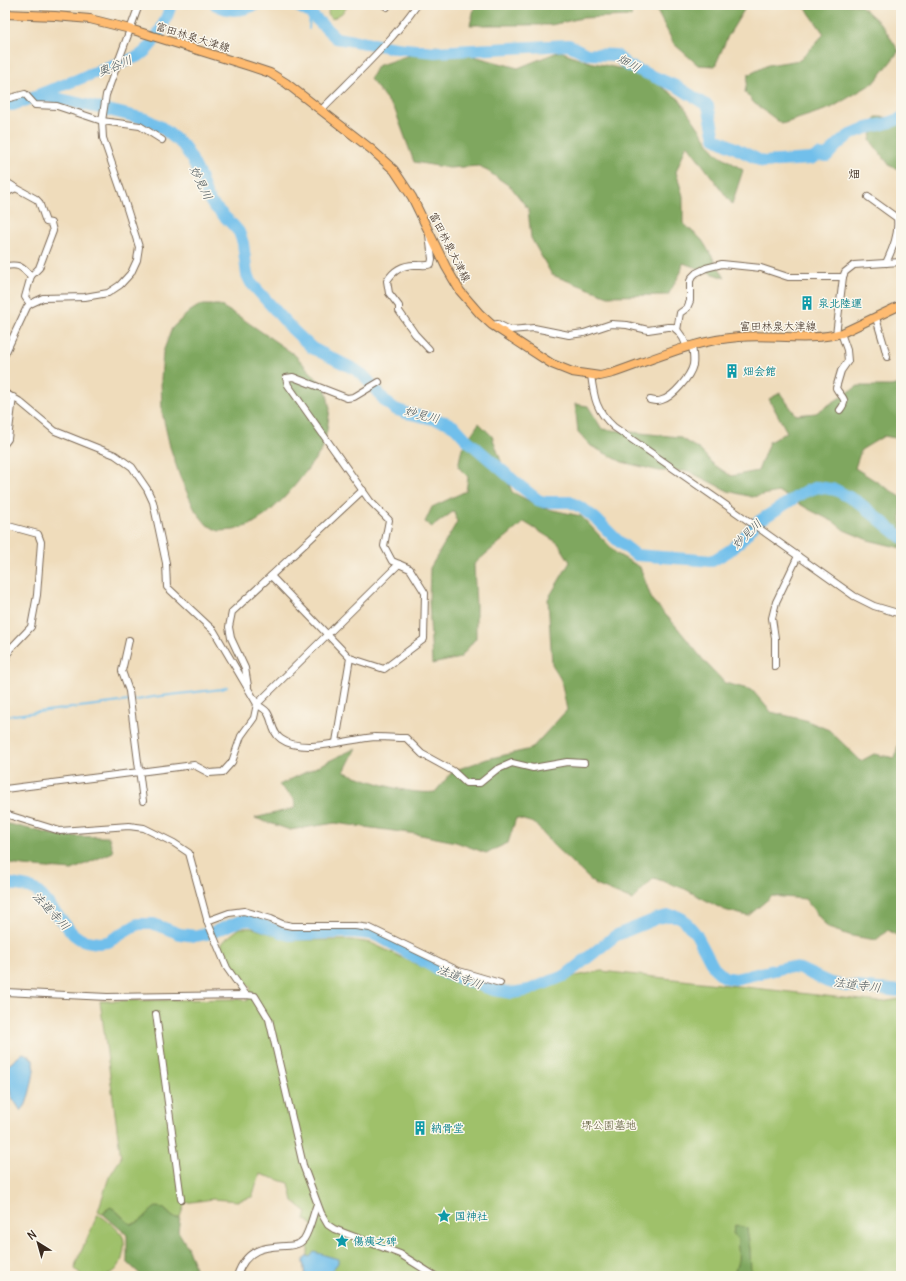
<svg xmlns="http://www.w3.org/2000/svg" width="906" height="1281" font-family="Delius,'Klee One',sans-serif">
<rect width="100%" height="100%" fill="#fbf7ec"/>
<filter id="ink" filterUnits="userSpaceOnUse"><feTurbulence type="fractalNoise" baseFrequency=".025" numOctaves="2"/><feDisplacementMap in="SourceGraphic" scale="8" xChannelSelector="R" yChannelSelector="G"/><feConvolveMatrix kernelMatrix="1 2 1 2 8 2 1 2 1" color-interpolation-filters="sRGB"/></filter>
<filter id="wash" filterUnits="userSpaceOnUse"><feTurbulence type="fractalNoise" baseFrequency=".012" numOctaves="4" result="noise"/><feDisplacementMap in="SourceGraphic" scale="16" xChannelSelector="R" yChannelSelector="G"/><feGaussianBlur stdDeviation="0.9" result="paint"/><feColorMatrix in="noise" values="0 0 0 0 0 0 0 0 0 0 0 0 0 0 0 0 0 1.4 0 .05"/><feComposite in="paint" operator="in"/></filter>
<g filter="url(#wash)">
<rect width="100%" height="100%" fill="#efdcbb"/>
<!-- green -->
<g fill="#9fc16a" stroke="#6d7644">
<path d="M329,5h22l-3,1 -6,7 -10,6 -4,-5z"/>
<path d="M240,928h13l37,12h61l20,3 79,37 43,15 37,-4 41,-14 30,-6 279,31 21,-3v277h-593v-30l-3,-4 8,-15 -5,-6 -3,-1 2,-8 -14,-11 -4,-18 -29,-9 -8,23 -14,4 -25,-2 -28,4 -5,14 -3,1 -4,-1 -10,-9 -10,1c-6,7 -13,15 -23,15l-16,-15h-7l-4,5 -5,-3 11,-34 12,-19 -21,-157 138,-2 9,2 4,-13c-17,-15 -21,-23 -31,-42l7,-8z"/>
<path d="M98,1214c6,4 22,16 25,23 3,7 0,24 -5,30 -2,4 -9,8 -13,9 -6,1 -15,0 -22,0l-8,-7 1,-6z"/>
</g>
<!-- forest -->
<g fill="#7fa75e" stroke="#5d683e">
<path d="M475,5h158l-2,11 -49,2 -31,7h-81z"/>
<path d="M660,5h87l-19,31 -13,30 -17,-1 -24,-21 -17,-33z"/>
<path d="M805,5h55l22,20 17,26 -24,31 -44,26 -49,16 -28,-21 -9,-11 3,-17 20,-10 32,-5 24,-26 -19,-27z"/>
<path d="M436,46l82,22 42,-17 29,11 54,11 36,26 36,53 28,18 -11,34 -45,-60 -11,28 7,24v27l19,17 23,38 -42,-15 -2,9 -13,23 -60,1 -56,-21 -21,-37 -3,-29 -17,-22 -31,-21 -31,2 -35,-6 -19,-52 -25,-31 7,-13z"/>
<path d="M876,117l25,1v52l-11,-4 -20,-26z"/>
<path d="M200,305h19l21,12 55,38 31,34 4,20 -3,21 -5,20 -25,33 -13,15 -18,17 -16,10 -16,5 -15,1 -12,-6 -12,-15 -15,-33 -10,-30 -8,-35 -1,-33 2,-27 9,-24 17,-16z"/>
<path d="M901,384v55l-17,-3 -23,14 -6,18 46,29v51l-33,-8 -24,-10 -10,-8 -24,-12 -31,-18 -27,5 -24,-6 -40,-20h-29l-37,-9 -31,-16 -13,-14 -3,-28 13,2 14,23 77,8 21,13 13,14 18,12 27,-5 11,-29 18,-10 -18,-33 11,-6 16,22 20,-2 42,-27h33z"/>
<path d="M479,423l13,13 20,56 31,16 38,8 36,38 23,13 12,33 24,26 29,36 20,21 27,7 19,22 34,8 24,10 32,31 13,-7 21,4 6,-26v206l-13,-8 -12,10 -24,-4 -24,-8 -23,-29 -33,-3 -24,20 -24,-6 -39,-21 -31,-11 -22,22 -36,-15 -42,-39 -20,-23 -18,-5 -8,25 -22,10 -30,-11 -40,-8 -81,-11 -45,7 -35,-12 40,-10 -1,-9 -15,-14 77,-37 -12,24c27,9 63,23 91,20l18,-21 34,-12 44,-10 36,-39 -6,-30 -9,-16 -4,-65 22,-37 -12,-19 -34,-21 -50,42 2,42v32l-16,20 -28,6 -3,-64 1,-32 27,-46 -3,-11 -22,16 -7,-5 7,-15 34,-16 2,-14 -10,-10 4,-19z"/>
<path d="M5,823l54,13 50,1 4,15 -41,18 -49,-4 -18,-3z"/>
<path d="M110,1207l4,2 16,15c12,0 16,-11 26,-17l7,1 10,9 4,1 3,-1 -2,14 9,15 11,30h-56l-15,-14v-27l-24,-21z"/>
<path d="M735,1225l12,3 3,21 1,27h-16c-1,-6 2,-10 3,-16 1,-7 -1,-14 0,-20l-5,-7z"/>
</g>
<!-- water -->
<g fill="#71bfeb" stroke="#567484">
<path d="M23,1053c4,1 10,5 11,10 2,5 -6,39 -9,43 -1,2 -3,3 -4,5l-10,-15 -3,-18 -3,-5v-5z"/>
<path d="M314,1252l24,7v4l-11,13h-22l-2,-15 4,-5 3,1z"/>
</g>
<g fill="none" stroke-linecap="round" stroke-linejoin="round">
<!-- stream -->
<g stroke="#71bfeb" stroke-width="2">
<path d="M309,29l1,-16"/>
<path d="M5,716l132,-16 16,-3 69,-8 5,-2"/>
</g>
<!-- river -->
<g stroke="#71bfeb" stroke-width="12">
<path d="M216,5c14,7 25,6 39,0"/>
<path d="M296,5l14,8 26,25 60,10 39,4 134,-7 18,9 29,1 11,10 51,22 30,19 7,32 48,24 48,-3 8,-4 8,1c8,-9 17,-19 29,-24 14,-7 30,-6 45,-14"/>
<path d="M40,94l99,-38c17,-11 26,-33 32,-51"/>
<path d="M5,104l8,1 21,-8h18l94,22 15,8 22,18 8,13 9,18 6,18 6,10 21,21 6,7 4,11 4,32 4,8 41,46 20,19 44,22 8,6 22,26 9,7 11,4 40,9 9,5 11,12 53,46 19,15 6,2h26l12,6 14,11 21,21 19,15 76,6 17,-10 10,-8 17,-20 48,-31 14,-5 18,3 22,12 43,35"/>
<path d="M5,883l23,4 7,3 7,6 31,38 7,5 6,2 12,2 10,-1 30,-18h16l26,10 15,2 16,-3 29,-12 10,-1 39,15 62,-3 21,2 10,4 62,35 50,17 18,3 17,-3 37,-15 49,-39 9,-4 34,-14 9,-2h10l6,3 13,15 18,34 10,9 11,2 52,-12 13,2 28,13 17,4 56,5"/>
</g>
</g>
</g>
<g filter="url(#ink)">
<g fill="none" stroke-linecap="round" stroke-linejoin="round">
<defs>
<g id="minor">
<path d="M384,5l3,2 1,-2"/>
<path d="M5,96l5,2 15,-4 10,11 22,1 45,15 38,5 22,14"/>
<path d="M321,110c32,-33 70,-67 96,-105"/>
<path d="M5,181l11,7 20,11 3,3 7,20 5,1 2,8 -14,37 -8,8"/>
<path d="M5,193l11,-5"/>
<path d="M868,197l29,21c2,16 -4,30 -11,45"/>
<path d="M5,266c15,-2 15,0 26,10l-6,21 5,7"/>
<path d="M876,317c3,13 8,26 11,40"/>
<path d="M492,325l6,-1 12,6 24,-2 35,7 15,-2 27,-9 16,1 21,5 20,-3h5l5,4 5,7 4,9"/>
<path d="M677,330l3,-17 7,-5 3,-7v-20l2,-4 4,-4 10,-5 16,-4 39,4 27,9h55"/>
<path d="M836,335l7,-58 2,-5 9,-7 47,-3"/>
<path d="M429,349l-14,-15 -16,-23v-5l-10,-13 -2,-12c7,-12 17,-17 31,-16 4,0 9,1 13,-1l1,-5 -3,-24"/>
<path d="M5,354l22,-47 3,-3 13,-6 42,-1 23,-4 12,-8 11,-12 6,-13 2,-13 -16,-51 -20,-58 -1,-17 4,-26 33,-90"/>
<path d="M591,375c3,23 5,36 23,52l146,102 94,67 20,10 27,8"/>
<path d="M5,393l14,8 36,30 60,24 17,12 15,22 6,13 13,61 1,24 47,44 43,73 -3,14 -13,18 -9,26 -9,10 -14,1 -15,-8 -189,24"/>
<path d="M650,400c4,1 8,2 12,0 11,-3 28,-23 31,-35 1,-6 0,-13 -1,-19"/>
<path d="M840,410c9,-12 2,-11 -4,-22l5,-17 7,-10 -1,-11 -6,-17"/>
<path d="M5,443l3,-4 5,-42"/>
<path d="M5,525l33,9 3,8 -4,53 -6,32 -21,22 -5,13"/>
<path d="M399,564l-142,140c3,3 8,5 10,8 6,8 4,20 14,27 22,16 67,0 94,-2 10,0 20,1 31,1l16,16 31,17 13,12h14l16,-13 16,-7 21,5 34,-6 17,1"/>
<path d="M271,576l79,82 -14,84"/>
<path d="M129,640l-7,31 7,20 14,110"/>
<path d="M350,658l34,11 40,-30 1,-46 -15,-24 -18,-8 -8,-15 5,-26 -19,-19 -82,-116 -2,-7 7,-1 54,21 7,-1 25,-15"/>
<path d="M775,667v-29l-3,-20 4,-16 22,-46"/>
<path d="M248,686l-3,-18 -14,-30 -2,-11 3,-15 131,-122"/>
<path d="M5,814l55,17 69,-5 15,2 30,15 15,10 19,70 19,45 19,27"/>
<path d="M207,921l22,-8 15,-2 27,8 11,5 10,2h63l15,2 89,43 41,12"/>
<path d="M5,992l102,5 139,-2 9,1 14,23 34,146 18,48 7,12 6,4 66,25 35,22"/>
<path d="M156,1014l25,185"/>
<path d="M237,1276c15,-45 55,-20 67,-37 6,-9 9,-25 13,-35"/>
</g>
<path id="major" d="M5,14l50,2 35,3 40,10 119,37 21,7 16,10 85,66 23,21 18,27 34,70 14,24 20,23 12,11 60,39 20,8 28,4 13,-3c41,-14 82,-33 126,-36 34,-3 70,5 103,-4l59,-28"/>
</defs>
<!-- minor casing -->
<use href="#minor" stroke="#7a6855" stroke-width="8"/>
<!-- major casing -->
<use href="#major" stroke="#7a6855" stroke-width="10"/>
<!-- minor -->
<use href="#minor" stroke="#fff" stroke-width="6"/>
<!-- major -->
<use href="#major" stroke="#febb71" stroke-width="8"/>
</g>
</g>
<!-- icons -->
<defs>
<symbol id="building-bare" viewBox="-9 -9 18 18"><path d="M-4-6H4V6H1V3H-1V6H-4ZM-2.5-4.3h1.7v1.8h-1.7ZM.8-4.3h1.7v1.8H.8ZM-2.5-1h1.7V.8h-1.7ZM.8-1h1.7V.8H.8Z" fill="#0f9aa8" stroke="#fbf7ec" stroke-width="2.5" paint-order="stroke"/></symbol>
<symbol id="sight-bare" viewBox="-9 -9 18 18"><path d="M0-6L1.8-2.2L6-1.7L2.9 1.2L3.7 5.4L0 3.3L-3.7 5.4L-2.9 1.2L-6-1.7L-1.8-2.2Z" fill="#0f9aa8" stroke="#fbf7ec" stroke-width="2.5" paint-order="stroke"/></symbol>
</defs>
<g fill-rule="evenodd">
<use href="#building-bare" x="797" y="293" width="20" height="20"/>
<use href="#building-bare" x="722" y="361" width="20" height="20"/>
<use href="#building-bare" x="410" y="1118" width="20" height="20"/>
<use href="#sight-bare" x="434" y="1206" width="20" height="20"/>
<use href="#sight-bare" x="332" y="1231" width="20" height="20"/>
</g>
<g text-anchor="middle" stroke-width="3" stroke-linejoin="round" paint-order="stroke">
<!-- street labels -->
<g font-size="11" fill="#3b2a1e" stroke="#fbf7ec">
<text transform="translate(193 37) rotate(17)" y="4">富田林泉大津線</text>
<text transform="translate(450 247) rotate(63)" y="4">富田林泉大津線</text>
<text x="778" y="330">富田林泉大津線</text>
</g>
<!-- culture labels -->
<g font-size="11" font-weight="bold" fill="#0d838f" stroke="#fbf7ec" text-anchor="start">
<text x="818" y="307">泉北陸運</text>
<text x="743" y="375">畑会館</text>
<text x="431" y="1132">納骨堂</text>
<text x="455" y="1220">国神社</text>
<text x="353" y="1245">傷痍之碑</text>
</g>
<!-- park labels -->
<g font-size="11" fill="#595735" stroke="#fbf7ec">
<text x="609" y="1129">堺公園墓地</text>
</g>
<!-- water labels -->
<g font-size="12" font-style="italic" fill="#4b575c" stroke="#fbf7ec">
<text transform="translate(629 63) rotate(30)" y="4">畑川</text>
<text transform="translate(115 66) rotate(-21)" y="4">奥谷川</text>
<text transform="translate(201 183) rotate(64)" y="4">妙見川</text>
<text transform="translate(422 415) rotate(14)" y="4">妙見川</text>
<text transform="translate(747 534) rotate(-44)" y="4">妙見川</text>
<text transform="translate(51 911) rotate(47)" y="4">法道寺川</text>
<text transform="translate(460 977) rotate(21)" y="4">法道寺川</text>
<text transform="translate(857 985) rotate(7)" y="4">法道寺川</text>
</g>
<!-- neighbourhood labels -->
<g font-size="12" font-weight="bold" fill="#3b2a1e" stroke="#fbf7ec">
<text x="854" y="178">畑</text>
</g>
</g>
<!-- margin -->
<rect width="906" height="1281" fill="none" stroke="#fbf7ec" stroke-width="20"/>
<!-- north arrow -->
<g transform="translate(38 1243) rotate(323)" stroke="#fbf7ec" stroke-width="3" paint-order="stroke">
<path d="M0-3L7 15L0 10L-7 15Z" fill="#3b2a1e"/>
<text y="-6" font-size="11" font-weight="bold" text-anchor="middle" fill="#3b2a1e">N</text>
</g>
</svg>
